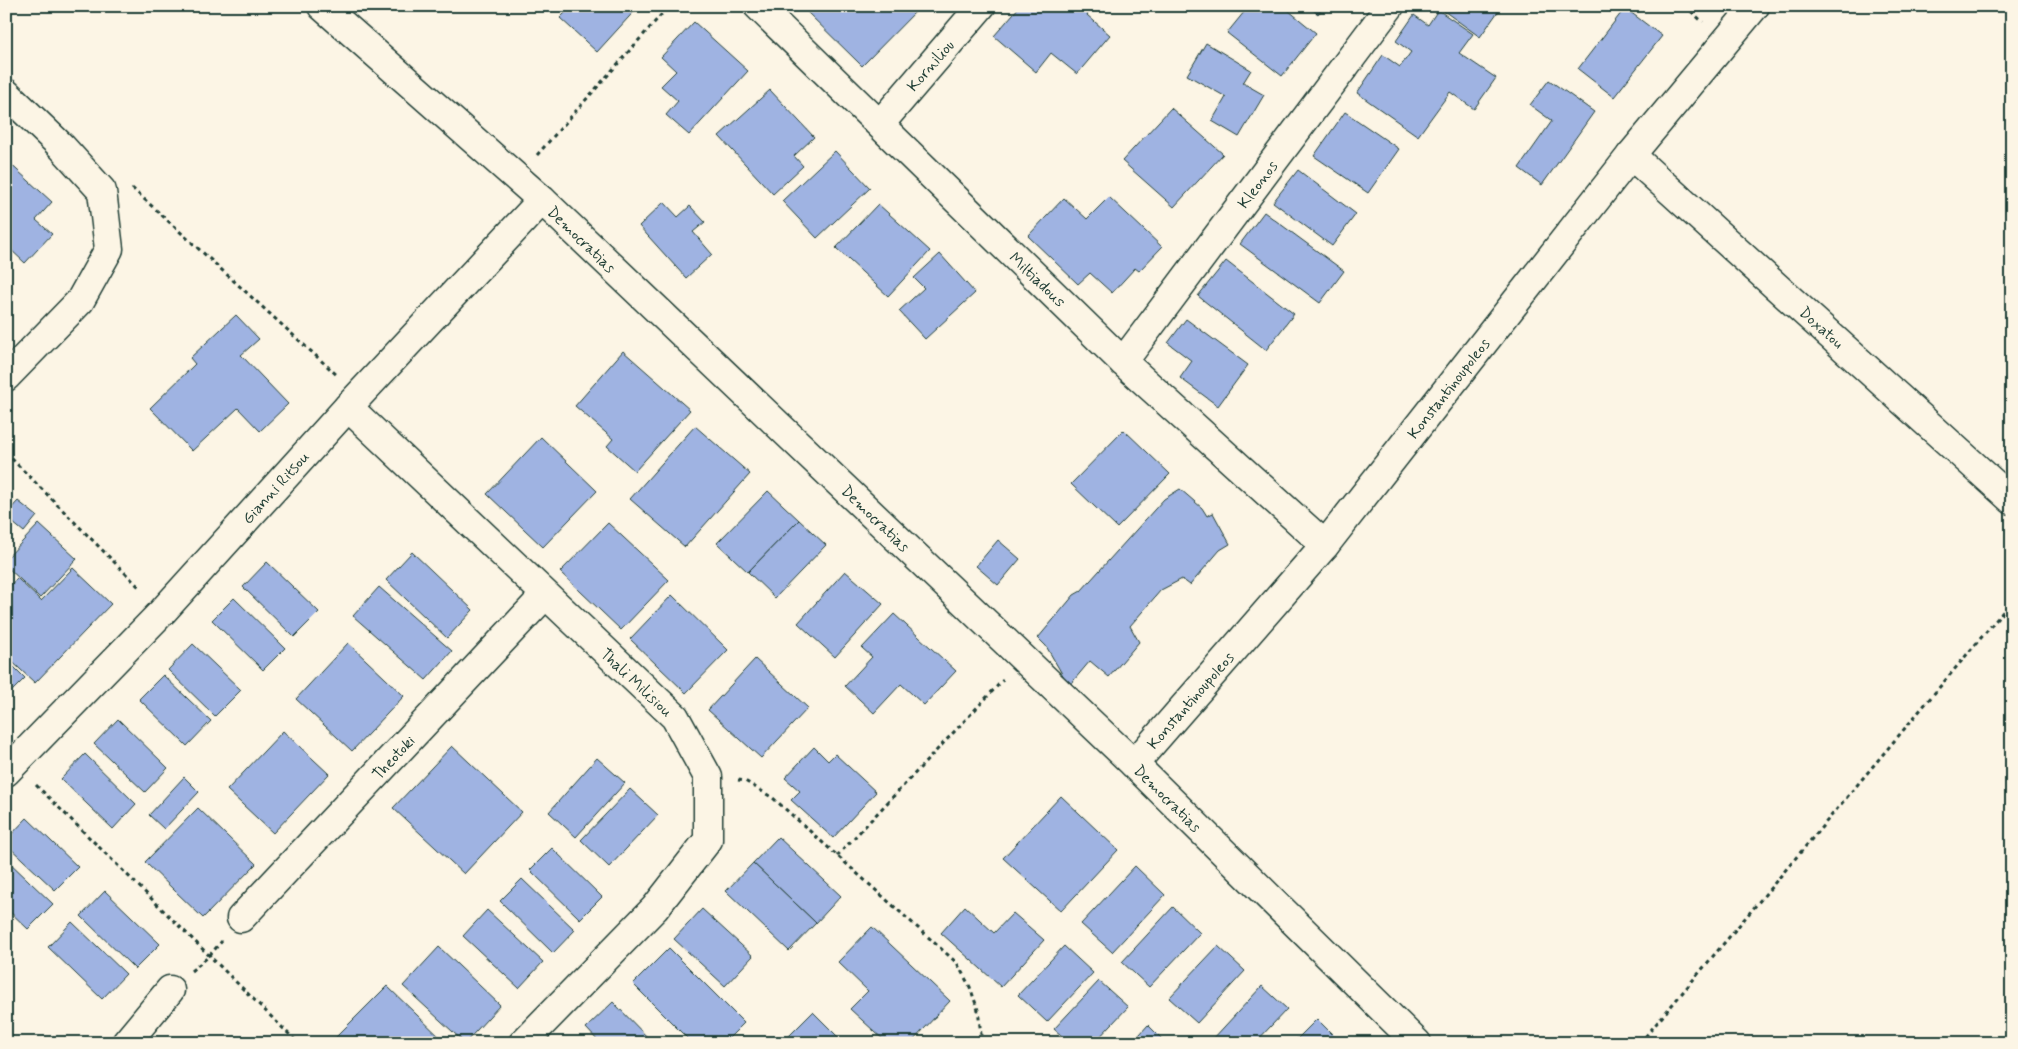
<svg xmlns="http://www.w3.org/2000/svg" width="2018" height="1049" font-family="Mynerve,sans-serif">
<rect width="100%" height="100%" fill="#fcf5e5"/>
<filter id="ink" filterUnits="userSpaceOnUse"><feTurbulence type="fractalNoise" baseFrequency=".02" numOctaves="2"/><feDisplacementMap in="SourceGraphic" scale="10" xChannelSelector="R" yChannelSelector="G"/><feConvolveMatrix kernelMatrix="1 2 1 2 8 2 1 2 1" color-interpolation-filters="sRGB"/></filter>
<g filter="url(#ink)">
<!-- building -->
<g fill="#9fb3e2" stroke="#1f3d34">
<path d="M572,6h67l-42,46 -37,-34z"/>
<path d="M801,6h120l-59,60z"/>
<path d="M1020,6h74l-7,9 23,20 -33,39 -26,-21 -15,19 -42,-36z"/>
<path d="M1249,6h34l33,27 -34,43 -55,-43z"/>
<path d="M1308,6h16l-6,8z"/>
<path d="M1437,6h65l-22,31z"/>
<path d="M1625,8l37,28 -48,61 -36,-28z"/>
<path d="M1438,10l35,24 -14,19 37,25 -22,31 -24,-17 -32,44 -61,-43 26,-38 17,12 11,-15 -15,-11 18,-26 14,10z"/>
<path d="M694,22l54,49 -59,64 -23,-20 12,-14 -17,-15 15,-15 -15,-14z"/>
<path d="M1206,43l45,27 -8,13 21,12 -25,42 -27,-16 14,-24 -39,-22z"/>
<path d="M1549,80l45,32 -52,73 -23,-17 33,-47 -22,-16z"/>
<path d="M770,90l44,47 -20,19 9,10 -30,28 -54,-58z"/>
<path d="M1171,108l52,46 -49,53 -52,-46z"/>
<path d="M1345,112l54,37 -31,44 -54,-37z"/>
<path d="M835,151l35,37 -53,50 -35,-37z"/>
<path d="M6,160l46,42 -16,18 16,14 -27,29 -17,-16 -2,2z"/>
<path d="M1298,170l58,44 -24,32 -59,-44z"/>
<path d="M1109,197l53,50 -23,24 -4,-3 -23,25 -22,-20 -12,11 -50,-48 36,-38 23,21z"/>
<path d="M664,202l14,15 12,-11 15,16 -12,10 19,22 -26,24 -47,-52z"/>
<path d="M878,204l52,47 -42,45 -52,-48z"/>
<path d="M1264,212l80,59 -24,32 -80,-59z"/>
<path d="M940,254l35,39 -50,46 -26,-28 25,-23 -10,-10z"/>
<path d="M1226,261l68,53 -28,36 -68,-54z"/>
<path d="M236,315l23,24 -18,16 47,49 -28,27 -22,-23 -46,43 -42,-43 45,-44 -5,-6z"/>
<path d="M1186,319l62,46 -30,41 -38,-28 12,-17 -24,-18z"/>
<path d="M623,351l67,59 -55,61 -28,-25 6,-7 -38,-33z"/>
<path d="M695,426l55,48 -65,73 -55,-48z"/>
<path d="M1124,430l46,44 -53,54 -46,-44z"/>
<path d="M541,437l56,54 -54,56 -56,-53z"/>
<path d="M1180,489l22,19 5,8 6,-3 17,31 -10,6 -30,35 -8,-6 -21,11 -31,36 9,16 -30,35 -19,-16 -21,25 -23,-40 -8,-8 36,-43 7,-4 83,-92z"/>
<path d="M768,491l31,29 -51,52 -31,-29z"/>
<path d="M18,501l19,15 -13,16 -18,-15v-3z"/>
<path d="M799,520l27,25 -51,53 -27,-26z"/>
<path d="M608,523l61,57 -48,50 -61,-58z"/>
<path d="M39,524l38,35 -37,39 -34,-32v-7z"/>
<path d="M998,540l22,19 -22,26 -22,-19z"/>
<path d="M412,552l61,58 -26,28 -61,-58z"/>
<path d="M267,562l52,50 -25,25 -51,-50z"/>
<path d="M73,568l38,36 -76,79 -29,-27v-66l11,-12 24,23z"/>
<path d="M845,571l38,33 -48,53 -37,-34z"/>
<path d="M379,587l73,64 -26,29 -73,-64z"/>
<path d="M672,595l56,55 -42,43 -56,-54z"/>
<path d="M234,598l51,50 -22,22 -51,-50z"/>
<path d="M894,614l62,57 -32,34 -23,-21 -27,29 -29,-27 27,-29 -10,-9z"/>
<path d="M348,643l56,53 -52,55 -56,-52z"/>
<path d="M193,644l48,46 -26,26 -47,-46z"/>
<path d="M6,659l19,19 -19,19z"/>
<path d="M755,659l53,49 -47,50 -53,-48z"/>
<path d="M163,675l48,46 -24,25 -48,-47z"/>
<path d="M118,719l50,49 -23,24 -51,-48z"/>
<path d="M283,731l46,43 -56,59 -46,-43z"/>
<path d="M452,746l70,66 -58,62 -71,-66z"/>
<path d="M814,747l14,14 7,-7 41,38 -43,46 -42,-38 9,-9 -15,-13z"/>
<path d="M85,754l51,50 -23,25 -52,-50z"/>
<path d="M597,758l28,25 -49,54 -27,-25z"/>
<path d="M184,777l15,15 -35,37 -15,-14z"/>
<path d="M630,789l28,26 -49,52 -28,-27z"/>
<path d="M1061,796l57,54 -57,61 -58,-53z"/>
<path d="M198,808l58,56 -53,54 -58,-56z"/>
<path d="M27,818l51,49 -23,23 -49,-46v-4z"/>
<path d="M778,837l63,59 -25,27 -63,-60z"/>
<path d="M552,848l50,49 -22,22 -50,-49z"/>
<path d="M6,859l47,45 -25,25 -22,-21z"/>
<path d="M753,863l63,60 -27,28 -63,-60z"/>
<path d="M1135,866l30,29 -53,57 -31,-28z"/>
<path d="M522,879l53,51 -22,23 -53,-52z"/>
<path d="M105,891l55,53 -25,25 -54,-53z"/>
<path d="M965,906l29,27 19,-20 31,27 -43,47 -60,-54z"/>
<path d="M1173,907l27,26 -51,54 -27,-25z"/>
<path d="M702,909l51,47 -28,30 -51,-47z"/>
<path d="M487,910l56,52 -24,26 -56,-52z"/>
<path d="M72,922l54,52 -24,25 -54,-52z"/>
<path d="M872,927l78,74 -39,42h-24l-37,-34 18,-18 -30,-29z"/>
<path d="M1064,946l29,27 -46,49 -29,-27z"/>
<path d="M1218,946l27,25 -48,52 -28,-25z"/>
<path d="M439,947l61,58 -35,38 -62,-57z"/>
<path d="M669,948l75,75 -20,20h-32l-59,-59z"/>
<path d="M1099,981l29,26 -34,36h-24l-16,-14z"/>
<path d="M387,986l59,57h-112l-2,-2z"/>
<path d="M1262,986l25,23 -32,34h-40l-3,-3z"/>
<path d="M613,1002l40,41h-53l-14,-15z"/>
<path d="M813,1012l31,31h-54l-4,-4z"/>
<path d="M1317,1019l24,24h-48z"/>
<path d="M1148,1025l18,18h-34z"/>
</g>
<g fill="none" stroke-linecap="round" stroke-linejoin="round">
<defs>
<g id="street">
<path d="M758,6l365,356 202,183"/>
<path d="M6,93l56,54 40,44 7,58 -29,52 -74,76"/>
<path d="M880,124l101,-118"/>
<path d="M1631,155l381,345"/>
<path d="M1123,362l267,-356"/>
<path d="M348,407l327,310 33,60v63l-53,68 -132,135"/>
<path d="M1134,764l191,-219 306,-390 124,-149"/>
<path d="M6,772l157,-161 185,-204 194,-207"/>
<path d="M241,918l304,-323"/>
<path d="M126,1043l44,-53"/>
</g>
<path id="secondary" d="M322,6l220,194 592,564 283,279"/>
</defs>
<!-- street casing -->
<use href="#street" stroke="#1f3d34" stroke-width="31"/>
<!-- secondary casing -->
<use href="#secondary" stroke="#1f3d34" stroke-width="31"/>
<!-- path -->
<g stroke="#1f3d34" stroke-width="3" stroke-dasharray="4 4" stroke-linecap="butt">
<path d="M1685,6l18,16"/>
<path d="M537,155l132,-149"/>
<path d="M132,188l206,188"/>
<path d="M6,453l135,136"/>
<path d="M738,780l7,1 28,17 184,165 13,24 8,23 4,33"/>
<path d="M36,785l262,258"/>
<path d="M837,856l166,-176"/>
<path d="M191,971l17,-14 14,-16"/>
<path d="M1640,1043l372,-442"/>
</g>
<!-- street -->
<use href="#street" stroke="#fcf5e5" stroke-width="28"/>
<!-- secondary -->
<use href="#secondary" stroke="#fcf5e5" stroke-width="28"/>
</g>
</g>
<g text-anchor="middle" stroke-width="4" stroke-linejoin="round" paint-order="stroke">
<!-- street labels -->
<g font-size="16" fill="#1f3d34" stroke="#fcf5e5">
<text transform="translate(930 65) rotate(-49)" y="6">Korniliou</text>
<text transform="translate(1257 184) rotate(-53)" y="6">Kleonos</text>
<text transform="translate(582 239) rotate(44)" y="6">Democratias</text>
<text transform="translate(1038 279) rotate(44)" y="6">Miltiadous</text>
<text transform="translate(1822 327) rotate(42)" y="6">Doxatou</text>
<text transform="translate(1448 388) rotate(-52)" y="6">Konstantinoupoleos</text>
<text transform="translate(275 487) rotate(-48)" y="6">Gianni Ritsou</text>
<text transform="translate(876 518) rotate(44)" y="6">Democratias</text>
<text transform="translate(637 682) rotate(43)" y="6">Thali Milisiou</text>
<text transform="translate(1190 700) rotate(-49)" y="6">Konstantinoupoleos</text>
<text transform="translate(393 757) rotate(-47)" y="6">Theotoki</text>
<text transform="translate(1168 798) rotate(45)" y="6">Democratias</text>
</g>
</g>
<!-- margin -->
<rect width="2018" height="1049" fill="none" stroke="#fcf5e5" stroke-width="25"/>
<rect x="12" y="12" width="1993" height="1024" fill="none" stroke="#1f3d34" stroke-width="2" filter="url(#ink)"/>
</svg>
